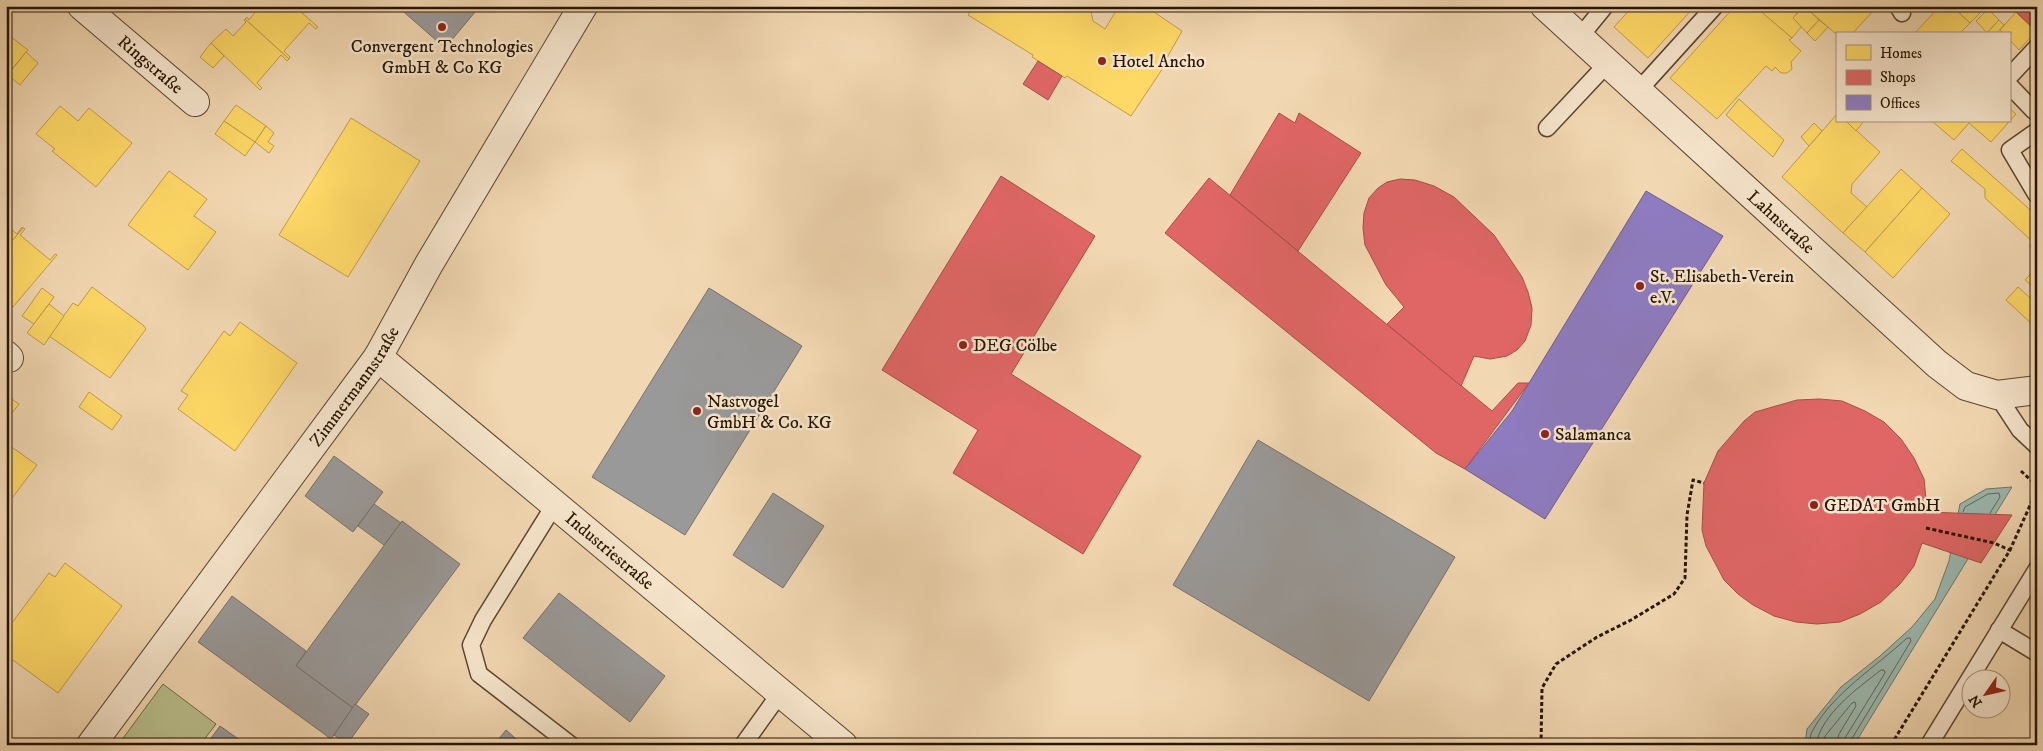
<svg xmlns="http://www.w3.org/2000/svg" width="2043" height="751" font-family="'IM FELL DW Pica',serif">
<rect width="100%" height="100%" fill="#f2d8b2"/>
<filter id="stains"><feTurbulence type="fractalNoise" baseFrequency=".004" numOctaves="4"/><feColorMatrix values="0 0 0 0 .2 0 0 0 0 .09 0 0 0 0 .02 0 0 0 .5 -.17"/></filter>
<radialGradient id="worn" r=".72"><stop offset=".6" stop-color="#630" stop-opacity="0"/><stop offset="1" stop-color="#630" stop-opacity=".3"/></radialGradient>
<!-- green -->
<path fill="#b9bf8d" stroke="#706a47" d="M163,684l53,40 -16,21h-82z"/>
<!-- water -->
<path fill="#9bb9b0" stroke="#6c776a" d="M2012,487l-158,258h-49l2,-16 34,-42 39,-31 32,-29 23,-28 14,-38 11,-57 26,-15z"/>
<!-- homes -->
<g fill="#ffd966" stroke="#be9e48">
<path d="M260,6h34l24,21 -2,2 -7,-6 -25,28 6,6 -1,2 -44,-40 2,-2 2,3z"/>
<path d="M974,6h108l9,5 2,10 12,8 14,-23h26l37,25 -17,30 2,1 -36,54 -64,-40 -2,2 -33,-21 1,-2 -65,-40z"/>
<path d="M1633,6h62l-47,52 -34,-31z"/>
<path d="M1735,6h21l36,32 -3,2 12,11 -10,11 1,7 -5,4h-6l-6,-6 -3,4 -6,-5 -49,53 -47,-41z"/>
<path d="M1760,6h43l-10,12 9,8 -10,12 -34,-29z"/>
<path d="M1804,6h64l5,5 -21,23 -15,1z"/>
<path d="M1804,6l15,14 -12,13 -14,-15z"/>
<path d="M1940,6h12l18,17 -11,11h-45z"/>
<path d="M1952,6h35l-17,17z"/>
<path d="M1988,9l11,11 -12,13 -11,-12z"/>
<path d="M2016,12l20,19 -17,19 -10,-11v-5h-5l-4,-4z"/>
<path d="M245,19l44,40 -2,2 -6,-6 -24,28 5,5 -2,2 -49,-47 15,-14 7,7 13,-14 -2,-2z"/>
<path d="M1819,20l9,7 -13,14 -8,-8z"/>
<path d="M1999,20l5,5 -8,9h-7l-2,-1z"/>
<path d="M6,33l22,17 -22,26z"/>
<path d="M211,43l13,13 -11,12 -13,-11z"/>
<path d="M26,52l12,11 -18,22 -12,-10z"/>
<path d="M1739,99l45,41 -11,17 -47,-42z"/>
<path d="M236,105l30,21 -11,16 -31,-21z"/>
<path d="M60,106l18,15 11,-13 43,35 -36,44 -44,-36 3,-2 -19,-15z"/>
<path d="M2009,108l7,6 -25,28 -22,-19 -15,17 -22,-19h77z"/>
<path d="M1837,114v7h9l34,31 -28,32 -1,9 16,14 -24,26 -61,-56z"/>
<path d="M351,118l69,43 -72,116 -69,-42z"/>
<path d="M224,121l31,21 -10,14 -30,-22z"/>
<path d="M1846,121h18l-8,10z"/>
<path d="M1814,123l8,8 -13,15 -8,-9z"/>
<path d="M266,126l8,7 -6,9 6,4 -5,7 -14,-11z"/>
<path d="M1962,149l75,67v36l-7,-6 3,-4 -48,-44v-9l-34,-28z"/>
<path d="M1901,169l21,19 -57,64 -22,-19z"/>
<path d="M169,171l38,28 -13,17 22,16 -28,38 -60,-45z"/>
<path d="M1922,188l28,26 -57,64 -28,-26z"/>
<path d="M6,225l11,9 5,-7 1,1 -17,20z"/>
<path d="M23,228l2,1 -5,6 30,25 5,-6 2,1 -44,52 -7,-5v-54z"/>
<path d="M2037,267v23l-12,-10z"/>
<path d="M92,287l51,38 3,4 -36,49 -61,-42 24,-33 5,3z"/>
<path d="M2018,287l19,17v17l-4,4 -27,-25z"/>
<path d="M42,288l12,9 -20,27 -12,-8z"/>
<path d="M49,304l15,12 -20,29 -17,-12z"/>
<path d="M240,322l57,41 -62,88 -57,-42 10,-14 -7,-4 43,-60 6,5z"/>
<path d="M89,392l33,24 -10,14 -33,-23z"/>
<path d="M6,395l13,9 -13,17z"/>
<path d="M6,443l31,22 -31,41z"/>
<path d="M65,563l57,43 -64,87 -52,-38v-11l5,-6 -5,-4v-3l43,-58 6,4z"/>
</g>
<!-- shops -->
<g fill="#e06666" stroke="#a84d48">
<path d="M2010,6h27l-1,25 -20,-19z"/>
<path d="M1038,61l24,15 -14,24 -25,-16z"/>
<path d="M1279,113l16,10 4,-10 62,40 -63,98 -68,-56z"/>
<path d="M1001,176l94,60 -84,138 130,82 -58,98 -130,-81 25,-43 -96,-60z"/>
<path d="M1209,178l283,233 26,-28h11l-64,86 -29,-16 -271,-220z"/>
<path d="M1400,179l15,1 19,6 20,11 40,38 28,42 6,15 4,16 -1,17 -6,16 -8,9 -10,6 -17,3 -16,-3 -13,30 -74,-62 17,-17 -18,-22 -21,-40 -2,-17 1,-15 5,-15 9,-10 9,-6z"/>
<path d="M1820,399l22,2 23,10 19,11 17,17 13,19 10,21 2,20 -1,13 87,3 -31,48 -59,-20 -8,23 -14,18 -19,18 -21,12 -20,8 -23,2 -21,-2 -22,-6 -21,-11 -15,-11 -14,-14 -18,-34 -4,-16 2,-47 14,-32 26,-30 11,-9 42,-12z"/>
</g>
<!-- offices -->
<path fill="#8e7cc3" stroke="#6f5d89" d="M1646,191l77,45 -178,283 -80,-50 47,-58z"/>
<!-- industry -->
<g fill="#999" stroke="#76716b">
<path d="M397,6h83l-35,42z"/>
<path d="M709,288l93,58 -117,189 -93,-58z"/>
<path d="M1258,440l197,117 -86,144 -196,-116z"/>
<path d="M334,456l49,36 -30,40 -48,-36z"/>
<path d="M773,493l51,33 -41,62 -50,-33z"/>
<path d="M374,504l27,19 -17,22 -26,-19z"/>
<path d="M402,521l58,43 -107,144 -57,-42z"/>
<path d="M559,593l106,83 -35,46 -107,-84z"/>
<path d="M232,596l74,55 -10,15 57,42 -22,31 -133,-97z"/>
<path d="M355,704l14,10 -22,30 -13,-9z"/>
<path d="M220,726l27,19h-41z"/>
<path d="M506,730l17,15h-29z"/>
</g>
<g fill="none" stroke-linecap="round" stroke-linejoin="round">
<!-- shore -->
<g stroke="#606658" stroke-width="1">
<path d="M1963,512l2,-5 23,-13 11,-1 1,4 -10,16"/>
<path d="M1810,745c0,-5 0,-11 3,-15 20,-37 64,-64 94,-92h3l1,3 -60,99 -1,5"/>
<path d="M1816,745c5,-31 42,-57 65,-75h3l1,3 -40,65 -1,7"/>
<path d="M1824,745l1,-9 27,-33 3,-1 1,4 -17,28 -3,11"/>
</g>
<defs>
<g id="lane">
<path d="M1898,6l4,7"/>
<path d="M1579,38l26,-32"/>
<path d="M2009,77l28,-30"/>
<path d="M2009,85l25,26"/>
<path d="M1638,91l77,-85"/>
<path d="M1547,128l60,-64"/>
<path d="M2036,194l-26,-44 27,-19"/>
<path d="M1997,395l23,35 17,16"/>
<path d="M555,504l-72,116 -12,25 8,29 92,71"/>
<path d="M1999,630l38,23"/>
<path d="M743,745l38,-53"/>
<path d="M1929,745l108,-176"/>
</g>
<g id="street">
<path id="s1" d="M82,6l113,96"/>
<path id="s2" d="M1545,6l392,358 29,22 31,9 40,-5"/>
<path d="M6,355l3,3"/>
<path id="s3" d="M378,357l465,388"/>
<path id="s4" d="M91,745l287,-388 51,-93 154,-258"/>
</g>
</defs>
<!-- lane casing -->
<use href="#lane" stroke="#59452d" stroke-width="19"/>
<!-- street casing -->
<use href="#street" stroke="#59452d" stroke-width="30"/>
<!-- path -->
<g stroke="#261401" stroke-width="3" stroke-dasharray="4 2.5" stroke-linecap="butt">
<path d="M2021,471l16,15"/>
<path d="M1926,528l68,15 18,8"/>
<path d="M1541,745l1,-57 14,-24 41,-27 34,-17 43,-26 11,-16 2,-63 6,-35 11,3"/>
<path d="M1891,745l119,-195 27,-60"/>
</g>
<!-- lane -->
<use href="#lane" stroke="#f7e6cd" stroke-width="16"/>
<!-- street -->
<use href="#street" stroke="#f7e6cd" stroke-width="28"/>
</g>
<!-- markers -->
<g fill="#8f2418" stroke="#f7e6cd" stroke-width="2">
<circle cx="442" cy="27" r="5"/>
<circle cx="1102" cy="61" r="5"/>
<circle cx="1640" cy="286" r="5"/>
<circle cx="963" cy="345" r="5"/>
<circle cx="697" cy="411" r="5"/>
<circle cx="1545" cy="434" r="5"/>
<circle cx="1814" cy="505" r="5"/>
</g>
<g text-anchor="middle" stroke-width="5" stroke-linejoin="round" paint-order="stroke">
<!-- poi labels -->
<g font-size="18" fill="#261401" stroke="#f7e6cd" text-anchor="start">
<text x="442" y="52" text-anchor="middle">Convergent Technologies<tspan x="442" dy="21">GmbH &amp; Co KG</tspan></text>
<text x="1112" y="67">Hotel Ancho</text>
<text x="1650" y="282">St. Elisabeth-Verein<tspan x="1650" dy="21">e.V.</tspan></text>
<text x="973" y="351">DEG Cölbe</text>
<text x="707" y="407">Nastvogel<tspan x="707" dy="21">GmbH &amp; Co. KG</tspan></text>
<text x="1555" y="440">Salamanca</text>
<text x="1824" y="511">GEDAT GmbH</text>
</g>
<!-- street labels -->
<g font-size="18" fill="#261401" stroke="#f7e6cd">
<text dy="6" stroke="none"><textPath href="#s1" startOffset="90">Ringstraße</textPath></text>
<text dy="6" stroke="none"><textPath href="#s2" startOffset="320">Lahnstraße</textPath></text>
<text dy="6" stroke="none"><textPath href="#s4" startOffset="445">Zimmermannstraße</textPath></text>
<text dy="6" stroke="none"><textPath href="#s3" startOffset="302">Industriestraße</textPath></text>
</g>
</g>
<!-- margin -->
<rect width="2043" height="751" fill="none" stroke="#f2d8b2" stroke-width="25"/>
<rect x="8" y="8" width="2028" height="736" fill="none" stroke="#261401" stroke-width="2.5"/>
<rect x="12" y="12" width="2018" height="726" fill="none" stroke="#261401"/>
<!-- legend -->
<rect x="1836" y="32" width="175" height="90" fill="#f7e6cd" stroke="#a3927b"/>
<rect x="1846" y="45" width="25" height="15" fill="#ffd966" stroke="#a3927b"/>
<text x="1880" y="58" font-size="15" fill="#261401">Homes</text>
<rect x="1846" y="70" width="25" height="15" fill="#e06666" stroke="#a3927b"/>
<text x="1880" y="82" font-size="15" fill="#261401">Shops</text>
<rect x="1846" y="95" width="25" height="15" fill="#8e7cc3" stroke="#a3927b"/>
<text x="1880" y="108" font-size="15" fill="#261401">Offices</text>
<!-- north arrow -->
<g transform="translate(1986 694) rotate(236)"><circle r="24" fill="#f7e6cd" stroke="#a3927b"/>
<path d="M0-4L9 19L0 12L-9 19Z" fill="#8f2418"/>
<text y="-8" font-size="14" font-weight="bold" text-anchor="middle" fill="#261401">N</text>
</g>
<rect width="100%" height="100%" filter="url(#stains)"/>
<rect width="100%" height="100%" fill="url(#worn)"/>
</svg>
